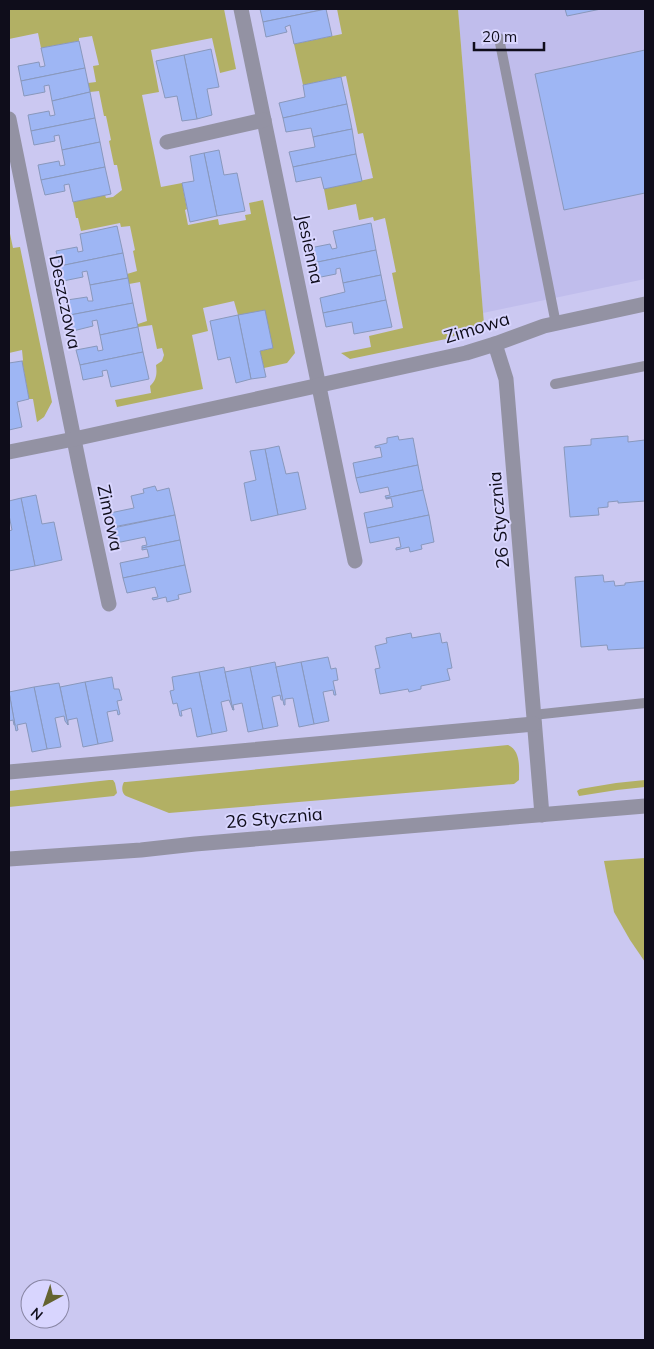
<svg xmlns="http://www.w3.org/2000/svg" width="654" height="1349" font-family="Mulish,sans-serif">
<rect width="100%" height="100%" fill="#cbc8f1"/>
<!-- built -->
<path fill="#c0bdec" d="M458,9h187v270l-162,34z"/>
<!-- green -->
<g fill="#b2b064">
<path d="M9,9h215l12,60 -16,4 -8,-35 -61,12 8,42 -17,3 19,92 21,-4 5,26 -2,1 3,15 30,-6 1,6 27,-5 -1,-5 6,-1 -2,-11 14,-3 32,153 -8,10 -23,5 -4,-17 13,-3 -35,-33 -4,-14 -31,7 5,23 -16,4 11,54 -86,18 -2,-7 36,-7 -1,-7c7,-6 7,-13 6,-21l6,-4 2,-6 -2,-7 -5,1 -5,-24 -14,2v-3l9,-3 -7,-39 -11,2 -2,-10 10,-3 -4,-20 2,-1 -5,-24 -9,1 -1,-4 -39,8 -3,-13h-2l-3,-16 32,-7 1,3 7,-1 9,-7 -5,-25h-3l-5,-24 2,-1 -5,-24h-2l-5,-25 -9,1 -2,-9 8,-1 -3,-16 6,-1 -7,-29 -13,2v3l-38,7 -3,-15 -29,6z"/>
<path d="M337,9h121l26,315 -38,15 -96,20 -9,-6 30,-6 -2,-11 34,-8 -11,-55 4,-1 -11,-54 -11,3 -1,-4 -14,3 -3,-16 -28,6 -4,-21 49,-11 -10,-45 -5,1 -12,-58 -43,9 -9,-41 48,-10z"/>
<path d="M9,229l4,19 7,-1 32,155 -8,15 -7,5 -4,-23h-4l-7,-38 1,-1 -1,-10 -13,3z"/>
<path d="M508,745c13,6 11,22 11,35l-5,4 -345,29 -43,-17c-4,-2 -5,-9 -2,-14h2z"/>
<path d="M109,780h4l2,3 2,10 -3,3 -105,11v-16z"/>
<path d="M645,780v7l-28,3 -38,6 -2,-5 3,-2 36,-6z"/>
<path d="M645,858v104l-15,-22 -16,-28 -10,-51z"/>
</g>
<!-- building -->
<g fill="#9eb6f4" stroke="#8998bc">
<path d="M260,9h66l-63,13z"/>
<path d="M326,9l6,27 -38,8 -4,-19 -5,2 2,5 -21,5 -3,-15z"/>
<path d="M565,9h36l-34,7z"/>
<path d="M79,41l6,27 -64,13 -3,-15 21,-4 1,5 5,-1 -4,-18z"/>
<path d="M211,49l8,38 -12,2 5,26 -15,4 -13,-64z"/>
<path d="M645,50v143l-81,17 -29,-136z"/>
<path d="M184,55l13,64 -15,2 -5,-25 -12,2 -9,-37z"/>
<path d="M85,68l5,24 -38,9 -3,-16 -5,1 1,6 -21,4 -3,-15z"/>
<path d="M341,77l6,27 -64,14 -4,-15 26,-6 -2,-12z"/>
<path d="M90,92l5,26 -64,13 -3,-16 21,-4 1,5 5,-1 -3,-14z"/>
<path d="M347,104l5,25 -39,8 -2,-9 -25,4 -3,-14z"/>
<path d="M95,118l5,24 -38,8 -3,-15 -5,1 1,5 -21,4 -3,-14z"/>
<path d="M352,129l4,25 -63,13 -4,-15 26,-5 -2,-10z"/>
<path d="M100,142l5,25 -64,13 -3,-15 21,-4 1,5 5,-1 -3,-15z"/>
<path d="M219,150l5,25 13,-2 8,38 -28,5 -13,-63z"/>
<path d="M204,153l13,63 -27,6 -8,-39 12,-2 -4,-25z"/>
<path d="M356,154l6,27 -38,8 -3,-12 -25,5 -3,-15z"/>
<path d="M105,167l6,27 -38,8 -4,-18 -5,1 1,6 -20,4 -4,-15z"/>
<path d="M371,223l5,27 -63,13 -3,-15 20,-4 2,5 5,-1 -4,-17z"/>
<path d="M117,226l6,27 -63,13 -4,-15 21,-4 1,5 5,-1 -3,-17z"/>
<path d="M376,250l5,25 -38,8 -3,-15 -4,1v5l-20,4 -3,-15z"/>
<path d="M123,253l5,25 -38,7 -3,-14 -5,1 1,5 -20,4 -3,-15z"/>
<path d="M381,275l5,25 -63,13 -3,-15 25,-6 -2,-9z"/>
<path d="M128,278l5,25 -63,12 -3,-15 20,-3 1,4h5l-3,-16z"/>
<path d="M386,300l6,27 -38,7 -2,-12 -26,5 -3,-14z"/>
<path d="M133,303l5,24 -38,8 -3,-15 -5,1 1,5 -20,5 -3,-16z"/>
<path d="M265,310l8,38 -13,3 6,26 -15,2 -13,-64z"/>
<path d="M238,315l13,64 -15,4 -6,-26 -12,3 -8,-39z"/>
<path d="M138,327l5,25 -63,13 -4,-15 21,-4 1,5 5,-1 -3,-15z"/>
<path d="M143,352l6,27 -38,8 -4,-17 -5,1 1,5 -20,4 -3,-15z"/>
<path d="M22,361l7,38 -12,3 5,25 -13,3v-67z"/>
<path d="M398,436l1,4 14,-2 5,27 -62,13 -3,-15 29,-6 -2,-10 -5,1v-2l12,-3v-5z"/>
<path d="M628,436v6l17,-2v61l-27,2v-2l-10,1v5l-10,1 1,7 -29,2 -6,-70 27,-2v-6z"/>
<path d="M279,446l7,28 12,-2 8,37 -28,6 -13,-66z"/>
<path d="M265,449l13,66 -27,6 -7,-38 12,-3 -6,-29z"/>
<path d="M418,465l5,25 -37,8 -1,-2 5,-1 -2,-8 -28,6 -4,-15z"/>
<path d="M155,486l2,5 12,-3 6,27 -62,12 -3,-14 24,-5 -3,-12 13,-3 -1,-4z"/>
<path d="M423,490l6,25 -62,13 -3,-15 29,-6 -2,-9 -5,1v-1z"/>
<path d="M36,495l6,29 12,-2 8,38 -27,6 -14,-68z"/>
<path d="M21,498l14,68 -26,5v-40l3,-1 -3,-15v-14z"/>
<path d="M175,515l5,25 -38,8v-2l5,-1 -2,-8 -29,6 -3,-15z"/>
<path d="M429,515l5,27 -13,3 1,4 -12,3 -1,-5 -13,3v-2l5,-1 -2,-10 -29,6 -3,-15z"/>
<path d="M180,540l5,25 -62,13 -3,-15 29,-6 -2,-8 -5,1v-2z"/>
<path d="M185,565l6,27 -13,3 1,4 -12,3 -1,-5 -13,3 -1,-2 6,-1 -3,-10 -28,6 -4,-15z"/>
<path d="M603,575l1,7 10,-1 1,5 10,-1v-2l20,-2v67l-37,2 -1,-5 -26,2 -6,-70z"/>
<path d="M411,633l1,5 28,-5 2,10 5,-1 5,26 -5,1 3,11 -29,6v3l-12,3 -1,-3 -28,5 -5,-25 5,-1 -5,-22 12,-3 -1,-5z"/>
<path d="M328,657l3,12 5,-1 2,12 -5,1 3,14h-2l-1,-5 -10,2 6,29 -15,3 -13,-62z"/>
<path d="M275,662l8,38h-2l-1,-5 -8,2 6,29 -15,3 -13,-62z"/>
<path d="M301,662l13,62 -15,3 -6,-29 -8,1v6h-1l-8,-38z"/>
<path d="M224,667l9,43 -4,-10 -8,2 6,29 -15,3 -13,-62z"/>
<path d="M250,667l13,62 -15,3 -6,-29 -9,2 1,5h-1l-8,-38z"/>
<path d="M199,672l13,62 -15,3 -6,-29 -10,3 1,5h-2l-3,-13 -4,1 -3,-13 4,-1 -2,-13z"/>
<path d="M112,677l2,12h5l3,11 -5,1 3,13 -2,1 -1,-5 -10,2 6,29 -15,3 -13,-62z"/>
<path d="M85,682l13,62 -15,3 -6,-29 -9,2v5l-8,-38z"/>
<path d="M59,683l9,42 -3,-4 -1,-5 -9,2 6,29 -14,2 -13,-62z"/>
<path d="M34,687l13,62 -15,3 -6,-29 -9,2 1,5 -2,1 -7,-39z"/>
<path d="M9,692l6,33h-1l-1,-5 -4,1z"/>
</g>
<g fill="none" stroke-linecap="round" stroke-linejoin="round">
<!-- service -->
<g stroke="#9392a3" stroke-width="10">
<path d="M499,38l57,286"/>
<path d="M555,384l90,-18"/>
<path d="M533,715l112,-12"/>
</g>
<!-- minor -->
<g stroke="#9392a3" stroke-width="15">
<path d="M241,9l114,552"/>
<path d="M9,119l71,350 29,135"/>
<path d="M167,142l97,-22"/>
<path d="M495,344l11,35 1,12 35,424"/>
<path d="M9,452l65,-13 392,-86 29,-9 49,-18 101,-22"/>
<path d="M9,772l525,-48"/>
</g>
<!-- tertiary -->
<path stroke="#9392a3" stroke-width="15" d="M9,859l132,-9 54,-6 450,-38"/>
</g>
<g text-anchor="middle" stroke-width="4" stroke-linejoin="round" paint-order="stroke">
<!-- street labels -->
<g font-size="18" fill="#0f0d1b" stroke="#d8d5fe">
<text transform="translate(310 249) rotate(78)" y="6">Jesienna</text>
<text transform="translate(65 302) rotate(78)" y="6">Deszczowa</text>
<text transform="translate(477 328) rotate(-17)" y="6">Zimowa</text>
<text transform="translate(110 518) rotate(78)" y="6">Zimowa</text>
<text transform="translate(499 520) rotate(-95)" y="6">26 Stycznia</text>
<text transform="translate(274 818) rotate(-5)" y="6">26 Stycznia</text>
</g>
</g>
<!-- border -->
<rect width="654" height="1349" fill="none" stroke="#0f0d1b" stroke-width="20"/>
<!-- north arrow -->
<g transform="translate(45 1304) rotate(220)"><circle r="24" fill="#d8d5fe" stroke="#8885a3"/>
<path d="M0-4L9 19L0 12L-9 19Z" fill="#646330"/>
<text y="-8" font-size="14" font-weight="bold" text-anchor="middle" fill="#0f0d1b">N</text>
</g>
<!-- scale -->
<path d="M474 42v8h70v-8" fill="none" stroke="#0f0d1b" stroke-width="2.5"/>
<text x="482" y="42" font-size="15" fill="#0f0d1b" stroke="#d8d5fe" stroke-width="4" paint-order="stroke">20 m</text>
</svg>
